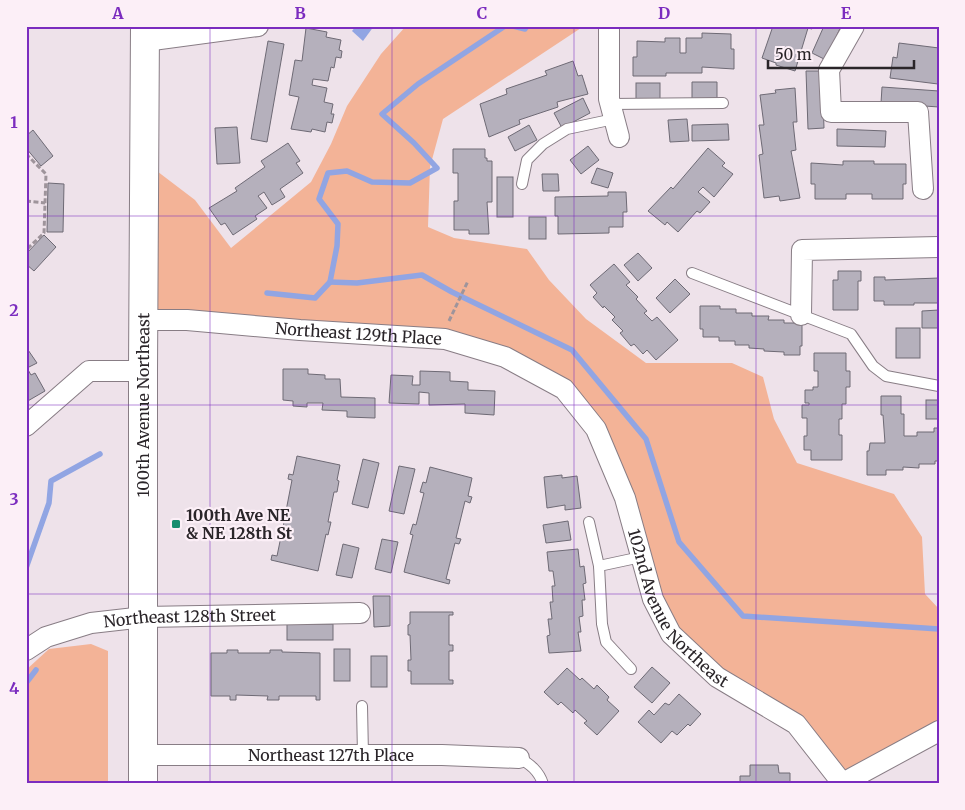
<svg xmlns="http://www.w3.org/2000/svg" width="965" height="810" font-family="Merriweather,serif">
<rect width="100%" height="100%" fill="#eee2ea"/>
<!-- green -->
<g fill="#f3b397">
<path d="M406,26h178l-141,93 -13,48 -2,60 26,11 73,11 22,31 37,39 60,44h86l31,14 11,42 23,44 97,31 28,43 3,57 14,15v122l-96,52 -47,-59 -125,-90 -46,-136 -61,-109 -119,-50 -302,-19 2,-158 50,38 36,48 80,-66 20,-38 16,-38 34,-52z"/>
<path d="M91,644l17,7v133h-82v-114l23,-21z"/>
</g>
<!-- water -->
<path fill="#91a5e3" d="M356,26h18l-11,15 -11,-10z"/>
<g fill="none" stroke-linecap="round" stroke-linejoin="round">
<!-- stream -->
<g stroke="#91a5e3" stroke-width="5.5">
<path d="M513,26l12,3 2,-3"/>
<path d="M330,282l27,1 65,-8 30,17 120,58 74,89 33,103 64,74 196,13"/>
<path d="M267,293l48,5 15,-16 7,-36 1,-22 -19,-25 9,-26 19,-2 25,11 38,1 27,-15 -23,-25 -32,-29 36,-30 87,-58"/>
<path d="M26,568l23,-65 2,-22 49,-27"/>
<path d="M26,683l10,-13"/>
</g>
</g>
<!-- building -->
<g fill="#b5b0bc" stroke="#6e6a75">
<path d="M773,26h40l-1,3 -4,-1 -13,43 -19,-6v-2l-14,-5z"/>
<path d="M824,26h17l-15,34 -14,-7z"/>
<path d="M306,28l21,4 -1,5 15,3 -2,10 3,1 -1,7 -5,-1 -2,11 -3,-1 -3,14 -15,-2 -1,6 15,3 -3,14 9,2 -2,10h3l-2,9 -5,-1 -2,10 -13,-3 -1,3 -20,-3 8,-32 -10,-2 6,-35 7,1z"/>
<path d="M702,33l29,1v15h3v20l-32,-2v6h-36v3h-33v-19h4v-16l28,1v-4h15v15h6v-15h16z"/>
<path d="M268,41l16,3 -17,98 -16,-3z"/>
<path d="M899,43l40,5 -1,36 -48,-6 3,-21 4,1z"/>
<path d="M573,61l5,15 4,-1 6,19 -31,8 1,5 -39,13 1,4 -31,13 -9,-33 27,-10 -1,-5 41,-14 -2,-4z"/>
<path d="M806,71h16l2,57 -16,1z"/>
<path d="M692,82h25v16l-25,1z"/>
<rect x="636" y="83" width="24" height="16"/>
<path d="M882,87l57,4v16l-58,-4z"/>
<path d="M795,88l2,34h-4l3,28 -5,1 9,47 -20,3 -1,-5 -15,2 -5,-43 4,-1 -4,-29h5l-4,-30 16,-2 -1,-3z"/>
<path d="M583,98l7,15 -28,15 -8,-15z"/>
<path d="M687,119l2,22 -19,1 -2,-22z"/>
<path d="M728,124l1,16 -37,1v-16z"/>
<path d="M529,125l8,15 -22,11 -7,-14z"/>
<path d="M237,127l3,36 -23,1 -2,-36z"/>
<path d="M837,129l49,2 -1,16 -48,-1z"/>
<path d="M33,130l20,26 -12,10 -15,-18v-12z"/>
<path d="M288,143l12,18 -4,2 7,10 -23,16 5,8 -13,8 -8,-13 -6,4 9,12 -12,8 2,3 -24,16 -8,-12 -4,2 -12,-17 28,-17 -2,-3 30,-21 -4,-6z"/>
<path d="M588,146l11,14 -18,14 -11,-14z"/>
<path d="M708,148l17,15 -3,3 11,8 -19,23 -11,-10 -5,5 12,10 -10,11 -3,-2 -19,21 -11,-10 -2,3 -17,-14 23,-24 2,2z"/>
<path d="M453,149h32v9h2v3h5v41h-5l2,32h-20v-4h-15v-29h4v-28h-5z"/>
<path d="M843,161h31v3h32v20h-3v15h-31v-5h-26v5h-31v-15h-4v-21l32,2z"/>
<path d="M597,168l16,5 -5,15 -17,-5z"/>
<path d="M542,174h16l1,17h-16z"/>
<rect x="497" y="177" width="16" height="40"/>
<path d="M48,183l16,1 -1,48h-16z"/>
<path d="M608,192h18l1,20h-4v15h-14v6l-51,1v-18h-3v-19l53,-1z"/>
<rect x="529" y="217" width="17" height="22"/>
<path d="M44,235l12,12 -22,24 -8,-7v-10z"/>
<path d="M638,253l14,15 -14,13 -14,-16z"/>
<path d="M614,264l16,18 -4,3 12,12 -2,2 11,12 -3,2 8,8 5,-4 21,23 -22,20 -9,-10 -4,4 -9,-10 -3,2 -11,-13 3,-2 -11,-11 3,-3 -11,-11 -1,2 -10,-11 4,-4 -7,-8z"/>
<path d="M838,271h23v10h-3v29h-25v-30h5z"/>
<path d="M874,277h11v3l54,-2v25h-25v2h-30v-4h-10z"/>
<path d="M675,279l15,15 -20,19 -14,-15z"/>
<path d="M700,306h20v3h16v4h16v3h17l-1,4h16v3h18v23h-2v9h-16v-3l-20,-1v-2l-15,-1v-3h-14v-4h-16v-4h-16v-8h-3z"/>
<path d="M939,310v18h-17v-17z"/>
<rect x="896" y="328" width="24" height="30"/>
<path d="M26,347l11,16 -10,5 4,7 4,-2 10,18 -19,11z"/>
<path d="M814,353h32v18h4v16h-4v17h-4v15h-3v16h3v25h-31v-10h-7v-14h3v-18h-5v-13h7v-2h-4v-13h8v-3h5v-16h-4z"/>
<path d="M283,369h25v5l17,1v4h15l1,18 34,1v20l-28,-1v-6l-25,-1 1,-7h-16v4l-14,-1v-5l-10,-1z"/>
<path d="M420,371l30,1v9l18,1v8l27,1 -1,24 -29,-2v-9l-36,1v-12l-10,-1v12l-30,-1 2,-28 22,1 -1,9h8z"/>
<path d="M881,396h20v18h3v22h13v-4h17v-4h5v33h-4v3h-16v4l-16,-1v3h-17v5h-19v-24h2l1,-8h15l-2,-28h-2z"/>
<rect x="926" y="400" width="13" height="19"/>
<path d="M297,456l43,9 -3,15 2,1 -2,11h-3l-6,30h3l-3,13 -2,-1 -8,37 -47,-11 1,-5 5,1 7,-34 -5,-1 1,-6 5,1 7,-36 -4,-1 1,-5 4,1z"/>
<path d="M363,459l16,4 -11,45 -16,-4z"/>
<path d="M399,466l16,3 -11,45 -15,-3z"/>
<path d="M430,467l42,11 -4,18 4,1 -2,6 -5,-2 -9,37 5,1 -2,5 -4,-1 -9,36 4,1 -1,4 -45,-12 9,-37 -3,-1 3,-10 3,1 8,-32 -4,-1 3,-10 3,1z"/>
<path d="M562,475v3l15,-2 4,32 -16,2v-5l-18,3 -3,-31z"/>
<path d="M568,521l3,19 -25,3 -3,-18z"/>
<path d="M382,539l16,3 -7,31 -16,-4z"/>
<path d="M343,544l16,4 -7,30 -16,-3z"/>
<path d="M578,549l2,18 4,-1 2,17 -3,1 2,16h-3l1,16 -4,1 2,15h-3l3,19 -32,2 -2,-17 3,-1 -2,-16h4l-2,-17h3l-1,-16h3l-2,-15h-4l-2,-19z"/>
<path d="M373,596h17v30l-16,1z"/>
<path d="M410,612h43v3h-4v30h4v6h-4v29h4v4h-42v-13h-3v-11h3l-1,-25h-2v-10l2,-1z"/>
<rect x="287" y="624" width="46" height="16"/>
<rect x="334" y="649" width="16" height="32"/>
<path d="M227,650h11v3h32v-3h12v2l38,1v47h-4v-4h-37v4h-12l1,-4 -32,-1v5h-6v-4h-19v-43h16z"/>
<rect x="371" y="656" width="16" height="31"/>
<path d="M652,667l18,16 -18,20 -18,-16z"/>
<path d="M567,668l13,12 2,-2 12,11 3,-4 12,12 -2,3 12,11 -22,24 -13,-12 3,-2 -12,-11 -2,3 -12,-11 -3,3 -14,-13z"/>
<path d="M679,694l22,20 -11,12 -2,-2 -11,11 -5,-4 -11,12 -23,-21 11,-12 5,5 11,-12 4,2z"/>
<path d="M750,765h28l1,8h11v11h-50v-8h10z"/>
</g>
<g fill="none" stroke-linecap="round" stroke-linejoin="round">
<defs>
<g id="service">
<path d="M610,104l113,-1"/>
<path d="M522,184l5,-24 16,-16 24,-15 47,-10"/>
<path d="M692,273l159,61 22,32 13,10 53,10"/>
<path d="M589,522l10,44"/>
<path d="M631,669l-25,-27 -4,-18 -3,-58 42,-9"/>
<path d="M362,706l1,49"/>
<path d="M519,758c11,6 20,13 24,26"/>
</g>
<g id="minor">
<path d="M609,26v73l10,38"/>
<path d="M854,26l-25,44 2,42h87l5,77"/>
<path d="M145,41l113,-15"/>
<path d="M801,315l1,-65 137,-3"/>
<path id="s1" d="M143,320h44l113,10 145,9 60,18 59,32 32,40 29,69 28,101 18,35 46,43 79,47 47,60"/>
<path d="M26,426l63,-55h54"/>
<path id="s2" d="M26,650l20,-13 45,-14 53,-6 216,-4"/>
<path id="s3" d="M143,755h299l77,3"/>
<path d="M843,783l96,-52"/>
</g>
<g id="secondary">
<path id="s4" d="M143,784v-413l2,-345"/>
</g>
</defs>
<!-- service casing -->
<use href="#service" stroke="#887d85" stroke-width="12"/>
<!-- minor casing -->
<use href="#minor" stroke="#887d85" stroke-width="22"/>
<!-- secondary casing -->
<use href="#secondary" stroke="#887d85" stroke-width="30"/>
<!-- path -->
<g stroke="#9e949b" stroke-width="3" stroke-dasharray="5 2.5" stroke-linecap="butt">
<path d="M26,154l20,20 -2,59 -18,17"/>
<path d="M26,201l19,2"/>
<path d="M449,321l19,-40"/>
</g>
<!-- service -->
<use href="#service" stroke="#fff" stroke-width="10"/>
<!-- minor -->
<use href="#minor" stroke="#fff" stroke-width="20"/>
<!-- secondary -->
<use href="#secondary" stroke="#fff" stroke-width="28"/>
</g>
<!-- grid -->
<path fill="none" stroke="#7b2cbf" stroke-width="1" stroke-opacity="0.55" d="M210,26v758M392,26v758M574,26v758M756,26v758M26,216h913M26,405h913M26,594h913"/>
<!-- markers -->
<rect fill="#198e70" stroke="#fceff7" stroke-width="2" x="171" y="519" width="10" height="10" rx="2.5"/>
<g text-anchor="middle" stroke-width="4.5" stroke-linejoin="round" paint-order="stroke">
<!-- street labels -->
<g font-size="16" fill="#2a2529" stroke="#fceff7">
<text dy="6" stroke="none"><textPath href="#s1" startOffset="216">Northeast 129th Place</textPath></text>
<text dy="6" stroke="none"><textPath href="#s4" startOffset="379">100th Avenue Northeast</textPath></text>
<text dy="6" stroke="none"><textPath href="#s1" startOffset="684">102nd Avenue Northeast</textPath></text>
<text dy="6" stroke="none"><textPath href="#s2" startOffset="170">Northeast 128th Street</textPath></text>
<text dy="6" stroke="none"><textPath href="#s3" startOffset="188">Northeast 127th Place</textPath></text>
</g>
<!-- poi labels -->
<g font-size="16" font-weight="bold" fill="#2a2529" stroke="#fceff7" text-anchor="start">
<text x="186" y="521">100th Ave NE<tspan x="186" dy="18">&amp; NE 128th St</tspan></text>
</g>
</g>
<!-- border -->
<rect width="965" height="810" fill="none" stroke="#fceff7" stroke-width="55"/>
<!-- scale -->
<path d="M768 60v8h146v-8" fill="none" stroke="#2a2529" stroke-width="2.5"/>
<text x="775" y="60" font-size="15" fill="#2a2529" stroke="#fceff7" stroke-width="4" paint-order="stroke">50 m</text>
<rect x="28" y="28" width="910" height="754" fill="none" stroke="#7b2cbf" stroke-width="2"/>
<g font-size="16" text-anchor="middle" font-weight="bold" fill="#7b2cbf">
<text x="118" y="19">A</text>
<text x="300" y="19">B</text>
<text x="482" y="19">C</text>
<text x="664" y="19">D</text>
<text x="846" y="19">E</text>
<text x="14" y="128">1</text>
<text x="14" y="316">2</text>
<text x="14" y="505">3</text>
<text x="14" y="694">4</text>
</g>
</svg>
